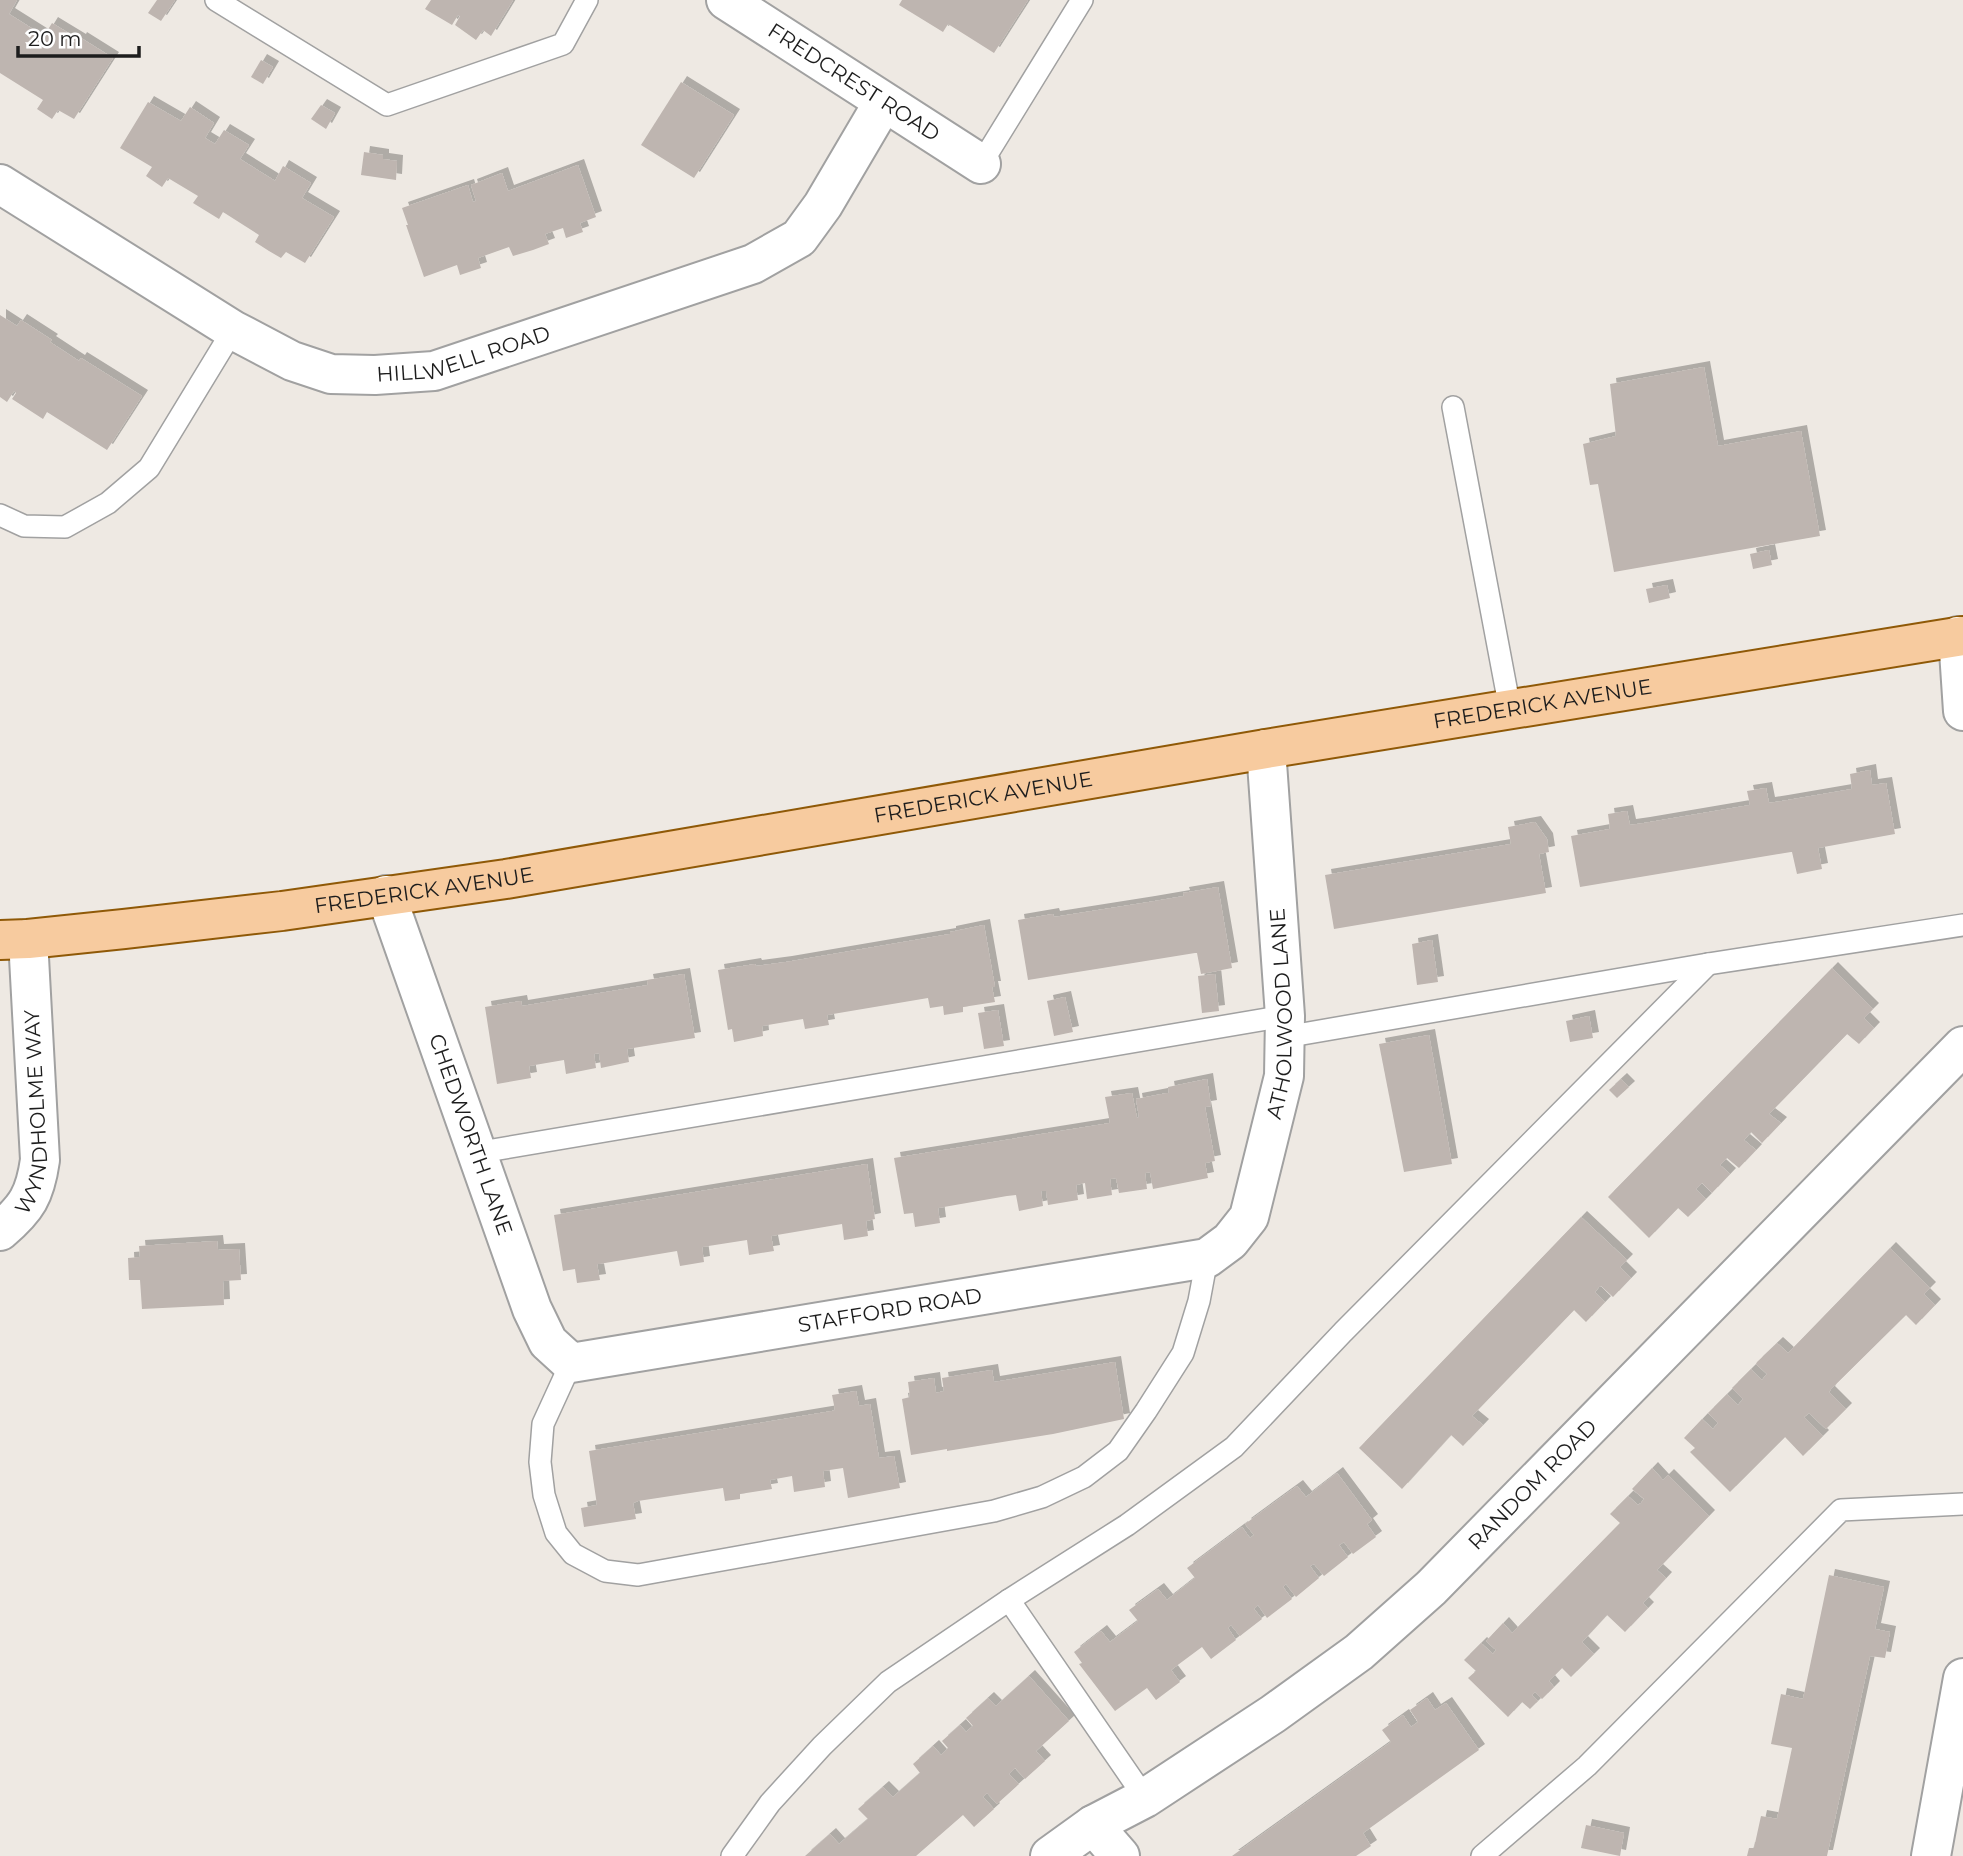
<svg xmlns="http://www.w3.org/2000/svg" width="1963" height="1856" font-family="Montserrat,sans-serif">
<defs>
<filter id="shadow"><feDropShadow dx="6" dy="-6" stdDeviation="0" flood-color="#0004"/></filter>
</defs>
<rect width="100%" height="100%" fill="#eee9e3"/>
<!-- building -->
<g fill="#beb5b0" filter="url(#shadow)">
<path d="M0,0h17l-8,14 35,22 8,-13 28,17 1,-2 32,20 -39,61 -16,-9 -6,9 -15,-10 6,-9 -43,-27z"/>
<path d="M157,0h18l-14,21 -13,-8z"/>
<path d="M431,0h82l-22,36 -8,-6 -7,10 -21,-15 5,-9 -2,-1 -6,10 -27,-16z"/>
<path d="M902,0h126l-34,53 -46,-29 -5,8 -44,-27z"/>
<path d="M261,60l12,7 -10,17 -12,-7z"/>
<path d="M681,82l53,33 -40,63 -53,-33z"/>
<path d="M148,102l33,19 9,-14 24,16 -9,15 10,6 9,-14 25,15 -9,14 32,20 3,2 8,-15 28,17 -9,15 32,19 -29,46 -19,-11 -5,6 -12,-7 -14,-9 4,-7 -36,-23 -4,7 -26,-16 5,-7 -30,-18 -6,9 -16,-11 6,-9 -32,-19z"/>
<path d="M321,105l14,8 -9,16 -15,-10z"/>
<path d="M364,152l19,3v4l14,2 -1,19 -35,-5z"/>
<path d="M578,165l18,52 -16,6 3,9 -17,6 -3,-10 -18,6 4,10 -16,6 -20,6 -4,-9 -31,11 3,10 -21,7 -3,-10 -33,12 -18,-52h2l-6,-17 66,-23 5,17 3,-1 -5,-16 31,-12 6,18z"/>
<path d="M0,315l17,11 4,-6 31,20 -2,2 29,19 2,-3 61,38 -35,54 -60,-38 -4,7 -31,-20 4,-6 -2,-2 -7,11 -7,-5z"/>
<path d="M1704,367l14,79 83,-15 19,105 -206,36 -16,-88 -8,1 -7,-41 33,-8 -6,-52z"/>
<path d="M1769,550l3,15 -19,4 -3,-15z"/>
<path d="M1667,585l3,13 -21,5 -3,-14z"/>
<path d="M1870,770l2,15 14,-2 9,51 -77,14 4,21 -25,5 -5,-22h-1l-211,35 -9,-51 39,-7 -2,-15 19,-3 3,14 14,-2 106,-18 -3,-14 19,-3 3,15 13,-2 70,-12 -2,-15z"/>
<path d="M1535,822l12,17 2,13 -10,2 7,39 -212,36 -9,-54 186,-31 -3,-17z"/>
<path d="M1218,887l14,81 -31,6 -4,-21h-2l-167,27 -10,-60 35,-6 1,3 95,-15 35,-6 -1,-3z"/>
<path d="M984,925l11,62h-3l3,15 -32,5v5l-19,3 -1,-9 -13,2 -2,-10 -101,17 2,10 -24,4 -2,-10 -41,7 1,10 -29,6 -2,-13 -4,1 -10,-60 37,-6 1,2 30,-4 164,-28v-2z"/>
<path d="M1432,940l6,42 -21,3 -5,-41z"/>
<path d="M1832,968l41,41 -9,9 10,10 -15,16 -12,-10 -78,80 12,9 -19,20 -11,-11 -7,8 12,10 -17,18 -12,-10 -7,7 10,9 -18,19 -10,-10 -6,6 10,10 -18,18 -10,-9 -29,30 -41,-41z"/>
<path d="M684,974l11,64 -68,11 2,13 -28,6 -2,-15 -5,1 2,14 -30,6 -2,-14 -35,6 2,12 -34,6 -12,-77 36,-6 1,5 126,-21 -1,-5z"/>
<path d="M1215,974l4,37 -17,2 -4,-37z"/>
<path d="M1065,997l8,35 -19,4 -7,-35z"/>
<path d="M998,1010l6,36 -20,3 -6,-36z"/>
<path d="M1589,1016l4,22 -23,4 -4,-21z"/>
<path d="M1429,1035l23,129 -48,8 -25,-128z"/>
<path d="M1207,1079l4,27 -6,1 10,54 -10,2 3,15 -55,11 -3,-17 -5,1 2,16 -28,4 -3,-15 -6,1 2,16 -25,4 -2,-16 -9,2 2,15 -30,5 -2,-14h-5l2,15 -24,5 -3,-16 -9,1 -69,12 2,15 -25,4 -2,-14 -9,1 -10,-56 216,-35 -5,-26 27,-4 5,25 2,-1 -3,-18 31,-6h2l-1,-6z"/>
<path d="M1621,1079l8,8 -12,11 -8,-8z"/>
<path d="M867,1164l8,55 -9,2 2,15 -24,4 -2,-16 -71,12 3,15 -25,4 -2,-15 -45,7 2,15 -24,4 -3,-15 -78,13h-2l3,16 -23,3 -2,-14 -12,2 -9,-56z"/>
<path d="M1581,1217l46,43 -7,7 11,11 -18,19 -12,-11 -2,1 -4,5 10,10 -19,20 -12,-12 -102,106 11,9 -20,21 -12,-11 -49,54 -43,-41z"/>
<path d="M217,1241l1,9 21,-1 2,31 -18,1 1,24 -82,4 -2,-29h-11l-1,-22 12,-1 -1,-11z"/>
<path d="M1890,1248l40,40 -6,6 11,11 -19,20 -10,-10 -75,74 -2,3 17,17 -20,20 -17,-16 -5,4 19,19 -20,20 -18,-19 -55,55 -40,-40 5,-4 -11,-10 18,-19 11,10 5,-6 -10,-10 19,-19 11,11 5,-6 -11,-11 19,-19 11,11 5,-6 -11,-10 1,-2 20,-19 11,10 3,-3z"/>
<path d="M1115,1362l9,57 -71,15 -106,17v-2l-36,6 -9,-56 8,-2 -2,-15 26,-4 2,15 8,-2 -2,-13 50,-8 2,12z"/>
<path d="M856,1391l3,15 11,-2 9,54 15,-2 6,32 -52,10 -5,-30 -20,3 2,16 -31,5 -2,-16 -22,4 2,9 -32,5v5l-15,2 -2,-13 -85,13 -5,2 3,16 -52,8 -3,-19 16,-3 -8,-54 243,-40 3,-1 -3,-15z"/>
<path d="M1652,1468l11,12 5,-5 41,41 -52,54 9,8 -23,25 5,5 -23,24 -18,-17 -25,27 12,12 -23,23 -9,-9 -13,13 5,6 -12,12 -7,-7 -3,3 6,6 -8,8 -8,-7 -14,15 -40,-39 8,-7 -12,-11 17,-17 12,11 3,-4 -10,-9 17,-18 9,10 108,-110 -10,-9 18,-18 10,9 3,-2 3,-4 -12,-10z"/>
<path d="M1337,1473l35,47 -5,4 9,13 -23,17 -9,-12 -5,3 9,12 -24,19 -10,-12 -4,2 9,12 -23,19 -10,-13 -3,3 9,12 -25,19 -9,-13 -4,4 8,10 -22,17 -9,-11 -3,3 8,12 -25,19 -9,-12 -31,23 9,12 -24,18 -9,-12 -32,23 -36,-47 3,-1 -8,-11 27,-21 9,11 28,-21 -9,-11 29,-21 9,11 28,-22 -8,-10 55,-41 8,11 4,-3 -9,-11 52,-38 9,11z"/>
<path d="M1829,1575l55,12 -9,42 15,3 -5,26 -15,-2 -43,200h-80l2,-8h5l7,-32 16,3 15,-71 -21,-4 10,-50 22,5z"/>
<path d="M1029,1676l40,45 -33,30 9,10 -20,18 -10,-11 -6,6 10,10 -22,20 -10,-11 -4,4 11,12 -20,18 -11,-12 -47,41h-111l25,-22 9,10 29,-25 -10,-10 25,-22 10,10 27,-24 -7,-9 20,-18 8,9 7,-7 -6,-7 18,-16 6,7 7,-6 -7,-8 22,-20 8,8z"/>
<path d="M1427,1698l8,12 11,-7 33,47 -116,83 8,13 -15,10h-124l159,-114 -9,-12 21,-15 8,12 7,-5 -8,-12z"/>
<path d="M1586,1825l38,8 -4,23 -39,-8z"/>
</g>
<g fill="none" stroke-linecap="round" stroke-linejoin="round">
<defs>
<g id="lane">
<path d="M216,0l171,105 176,-61 24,-44"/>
<path d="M981,164l101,-164"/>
<path d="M1453,407l57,302"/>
<path d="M0,515l24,11 41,1 43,-24 41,-35 84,-138"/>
<path d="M1285,1037l423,-73 255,-39"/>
<path d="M475,1153l810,-137"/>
<path d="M571,1363l-28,61 -3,38 4,33 12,38 17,21 32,17 33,4 356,-64 48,-14 42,-20 34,-26 28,-40 37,-58 16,-52 8,-43"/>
<path d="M1009,1600l136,198"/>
<path d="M732,1856l38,-53 52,-57 66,-64 121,-82 118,-75 107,-78 109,-115 365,-368"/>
<path d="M1482,1856l105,-90 254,-256 122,-6"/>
</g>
<g id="street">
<path id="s1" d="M726,0l255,164"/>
<path id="s2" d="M0,184l233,146 59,31 39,13 44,1 59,-4 319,-107 46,-26 24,-33 60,-102"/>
<path d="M1958,636l5,75"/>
<path id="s3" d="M386,895l146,414 16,33 23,21 636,-105 23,-17 19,-24 35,-141 1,-60 -19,-267"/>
<path id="s4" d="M0,1231c27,-23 35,-36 40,-71l-12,-221"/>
<path d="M1093,1825l27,31"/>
<path id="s5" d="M1050,1856l43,-31 52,-27 128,-84 86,-62 72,-64 532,-542"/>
<path d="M1931,1856l32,-178"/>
</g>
<g id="primary">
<path id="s6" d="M0,940l28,-1 96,-10 158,-18 224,-32 760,-130 697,-113"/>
</g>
</defs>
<!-- lane casing -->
<use href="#lane" stroke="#a1a1a1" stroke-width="24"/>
<!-- street casing -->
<use href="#street" stroke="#a1a1a1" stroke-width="42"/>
<!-- primary casing -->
<use href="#primary" stroke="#8f5907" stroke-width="42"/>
<!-- lane -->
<use href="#lane" stroke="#fff" stroke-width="21"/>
<!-- street -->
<use href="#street" stroke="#fff" stroke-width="38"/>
<!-- primary -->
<use href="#primary" stroke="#f7cb9f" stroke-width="38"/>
</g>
<g text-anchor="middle" stroke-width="6" stroke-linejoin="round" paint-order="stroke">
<!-- street labels -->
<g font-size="21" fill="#1d1d1d" stroke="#fff">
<text dy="7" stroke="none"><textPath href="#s1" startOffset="152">FREDCREST ROAD</textPath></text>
<text dy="7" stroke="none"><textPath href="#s2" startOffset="518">HILLWELL ROAD</textPath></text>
<text dy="7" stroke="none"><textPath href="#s6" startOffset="1561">FREDERICK AVENUE</textPath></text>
<text dy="7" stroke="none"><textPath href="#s6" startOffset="994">FREDERICK AVENUE</textPath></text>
<text dy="7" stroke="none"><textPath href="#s6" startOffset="427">FREDERICK AVENUE</textPath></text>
<text dy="7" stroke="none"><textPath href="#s3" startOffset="1418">ATHOLWOOD LANE</textPath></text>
<text dy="7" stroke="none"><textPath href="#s4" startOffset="131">WYNDHOLME WAY</textPath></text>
<text dy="7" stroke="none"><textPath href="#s3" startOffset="254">CHEDWORTH LANE</textPath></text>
<text dy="7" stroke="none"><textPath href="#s3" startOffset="830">STAFFORD ROAD</textPath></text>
<text dy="7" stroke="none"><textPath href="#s5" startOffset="612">RANDOM ROAD</textPath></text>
</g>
</g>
<!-- scale -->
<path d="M18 46v10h121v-10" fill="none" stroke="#1d1d1d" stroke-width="3.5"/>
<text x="28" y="46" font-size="21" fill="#1d1d1d" stroke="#ffffff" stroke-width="5" paint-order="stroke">20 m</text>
</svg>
